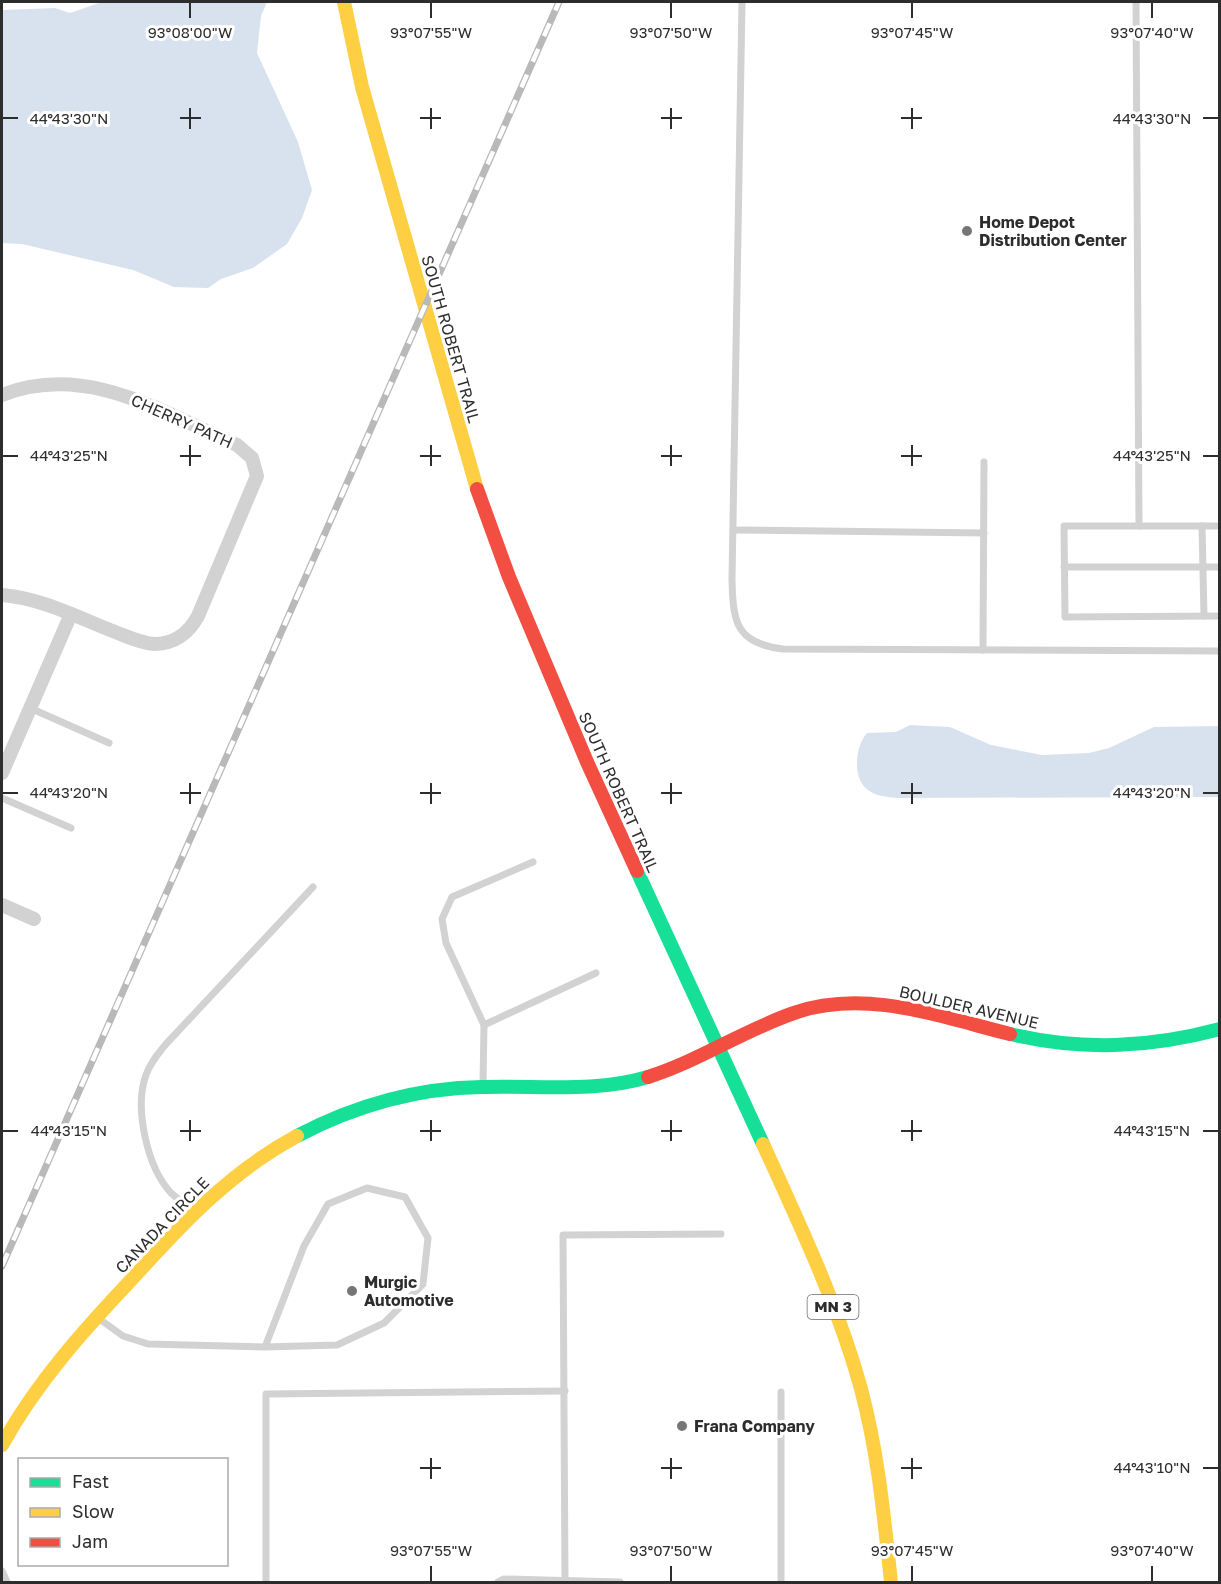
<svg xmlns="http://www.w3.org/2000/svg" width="1221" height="1584" font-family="'Golos Text',sans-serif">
<rect width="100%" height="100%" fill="#fff"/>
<!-- water -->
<g fill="#d8e2ef">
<path d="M102,2h165l-6,14 -4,37 41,89 14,48 -10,28 -15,26 -34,24 -32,11 -13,9 -34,-1 -41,-17 -111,-26 -20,-1v-233l53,-2 15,5z"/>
<path d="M910,725l40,2 41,18 51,10 47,-2 20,-5 45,-21 65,-1v71l-323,1c-9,-1 -20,-2 -28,-8 -16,-11 -13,-44 -1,-57l29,-1z"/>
</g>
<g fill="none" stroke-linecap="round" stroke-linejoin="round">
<!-- lane -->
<g stroke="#d2d2d2" stroke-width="7">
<path d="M742,2l-10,577c1,44 4,64 51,70l437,2"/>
<path d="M1136,2l3,524"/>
<path d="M1202,526l2,90"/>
<path d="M1220,526h-156l1,91 155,-1"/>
<path d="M733,530l251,3"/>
<path d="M1064,567h156"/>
<path d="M983,650l1,-188"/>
<path d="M30,708l79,35"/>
<path d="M2,798l69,30"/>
<path d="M484,1025l112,-52"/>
<path d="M483,1084l1,-59 -38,-82 -4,-24 10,-22 81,-35"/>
<path d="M192,1211c-6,-6 -14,-12 -21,-18 -24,-26 -37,-85 -25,-118 4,-12 12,-21 20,-31l147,-157"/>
<path d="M98,1318l25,18 25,8 117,3 72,-2 47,-22 39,-39 5,-46 -23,-41 -38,-9 -39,16 -24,42 -39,101"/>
<path d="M2,1571l5,11"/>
<path d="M266,1582v-188l299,-3"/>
<path d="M498,1582l6,-3 116,3"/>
<path d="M565,1582l-2,-347 158,-1"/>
<path d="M781,1582v-190"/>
</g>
<!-- street -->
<g stroke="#d2d2d2" stroke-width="14">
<path d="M2,395c83,-33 160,17 235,50l15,13 5,18 -59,140c-9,17 -24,28 -44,28 -15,-1 -30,-9 -44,-14 -35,-14 -70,-32 -108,-35"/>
<path d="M2,773l69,-159"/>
<path d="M2,905l32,14"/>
</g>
<!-- fast -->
<g stroke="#16e098" stroke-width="14">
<path d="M637,871l126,273"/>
<path d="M1010,1034c72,17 139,14 210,-5"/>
<path d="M297,1136c57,-30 120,-48 185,-49 54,-2 113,6 166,-10"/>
</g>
<!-- slow -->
<g stroke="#ffcf43" stroke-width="14">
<path d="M344,2l18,85 115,402"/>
<path d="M763,1144c36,79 75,161 98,245 17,63 23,128 30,193"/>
<path d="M2,1445c35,-63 81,-114 130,-166 50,-55 98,-107 165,-143"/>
</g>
<!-- jam -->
<g stroke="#f24e42" stroke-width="14">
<path d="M477,489l32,88 78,185 50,109"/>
<path d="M648,1077c51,-16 96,-47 146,-64 71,-25 147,4 216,21"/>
</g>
<defs>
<path id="rail" d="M2,1266l557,-1264"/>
</defs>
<!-- rail casing -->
<use href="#rail" stroke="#b9b9b9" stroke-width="7"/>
<!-- rail -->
<use href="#rail" stroke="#fff" stroke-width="4.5" stroke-dasharray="14" stroke-linecap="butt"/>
</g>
<!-- ticks -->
<path fill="none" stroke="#2d2d2d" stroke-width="2" d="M190,3v15M431,3v15M671,3v15M912,3v15M1152,3v15M190,108v21M431,108v21M671,108v21M912,108v21M3,118h15M180,118h21M420,118h21M661,118h21M901,118h21M1203,118h15M190,445v21M431,445v21M671,445v21M912,445v21M3,456h15M180,456h21M420,456h21M661,456h21M901,456h21M1203,456h15M190,783v21M431,783v21M671,783v21M912,783v21M3,793h15M180,793h21M420,793h21M661,793h21M901,793h21M1203,793h15M190,1120v21M431,1120v21M671,1120v21M912,1120v21M3,1131h15M180,1131h21M420,1131h21M661,1131h21M901,1131h21M1203,1131h15M431,1458v21M671,1458v21M912,1458v21M420,1468h21M661,1468h21M901,1468h21M1203,1468h15M431,1566v15M671,1566v15M912,1566v15M1152,1566v15"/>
<!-- markers -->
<g fill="#767676" stroke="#fff" stroke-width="2">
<circle cx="967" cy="231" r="6"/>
<circle cx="352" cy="1291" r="6"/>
<circle cx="682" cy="1426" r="6"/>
</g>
<g text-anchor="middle" stroke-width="6" stroke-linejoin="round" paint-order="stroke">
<!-- shield labels -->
<rect fill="#fff" stroke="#6c6c6c" stroke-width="1.5" x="807.5" y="1295" width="51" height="24" rx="4.5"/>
<g font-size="15" font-weight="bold" fill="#2d2d2d">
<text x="833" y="1312">MN 3</text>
</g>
<!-- poi labels -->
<g font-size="16" font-weight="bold" fill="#2d2d2d" stroke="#fff" text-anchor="start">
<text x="979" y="228">Home Depot<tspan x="979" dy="18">Distribution Center</tspan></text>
<text x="364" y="1288">Murgic<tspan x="364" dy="18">Automotive</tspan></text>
<text x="694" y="1432">Frana Company</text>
</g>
<!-- street labels -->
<g font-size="16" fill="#2d2d2d" stroke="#fff">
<text transform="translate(451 339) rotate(74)" y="6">SOUTH ROBERT TRAIL</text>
<text transform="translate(182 421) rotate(24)" y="6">CHERRY PATH</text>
<text transform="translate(619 792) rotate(66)" y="6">SOUTH ROBERT TRAIL</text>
<text transform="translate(969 1007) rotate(13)" y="6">BOULDER AVENUE</text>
<text transform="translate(162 1225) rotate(-46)" y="6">CANADA CIRCLE</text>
</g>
</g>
<g font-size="15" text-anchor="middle" fill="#2d2d2d" stroke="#fff" stroke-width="6" stroke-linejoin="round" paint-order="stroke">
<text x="190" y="38">93°08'00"W</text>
<text x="431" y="38">93°07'55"W</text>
<text x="671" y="38">93°07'50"W</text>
<text x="912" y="38">93°07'45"W</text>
<text x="1152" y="38">93°07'40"W</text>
<text x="69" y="124">44°43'30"N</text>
<text x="1152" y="124">44°43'30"N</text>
<text x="69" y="461">44°43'25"N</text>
<text x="1152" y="461">44°43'25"N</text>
<text x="69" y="798">44°43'20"N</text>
<text x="1152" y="798">44°43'20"N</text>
<text x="69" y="1136">44°43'15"N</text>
<text x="1152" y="1136">44°43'15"N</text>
<text x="1152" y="1473">44°43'10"N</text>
<text x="431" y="1556">93°07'55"W</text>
<text x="671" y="1556">93°07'50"W</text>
<text x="912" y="1556">93°07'45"W</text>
<text x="1152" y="1556">93°07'40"W</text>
</g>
<!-- border -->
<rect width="1221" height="1584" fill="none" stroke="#2d2d2d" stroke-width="6"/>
<!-- legend -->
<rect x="18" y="1458" width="210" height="108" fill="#ffffff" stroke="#ababab" stroke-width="1.5"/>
<rect x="30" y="1478" width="30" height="9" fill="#16e098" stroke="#ababab" stroke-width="1.5"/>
<text x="72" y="1488" font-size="18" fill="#2d2d2d">Fast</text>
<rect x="30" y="1508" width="30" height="9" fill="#ffcf43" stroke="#ababab" stroke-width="1.5"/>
<text x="72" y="1518" font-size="18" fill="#2d2d2d">Slow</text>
<rect x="30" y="1538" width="30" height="9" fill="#f24e42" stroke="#ababab" stroke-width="1.5"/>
<text x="72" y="1548" font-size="18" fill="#2d2d2d">Jam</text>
</svg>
